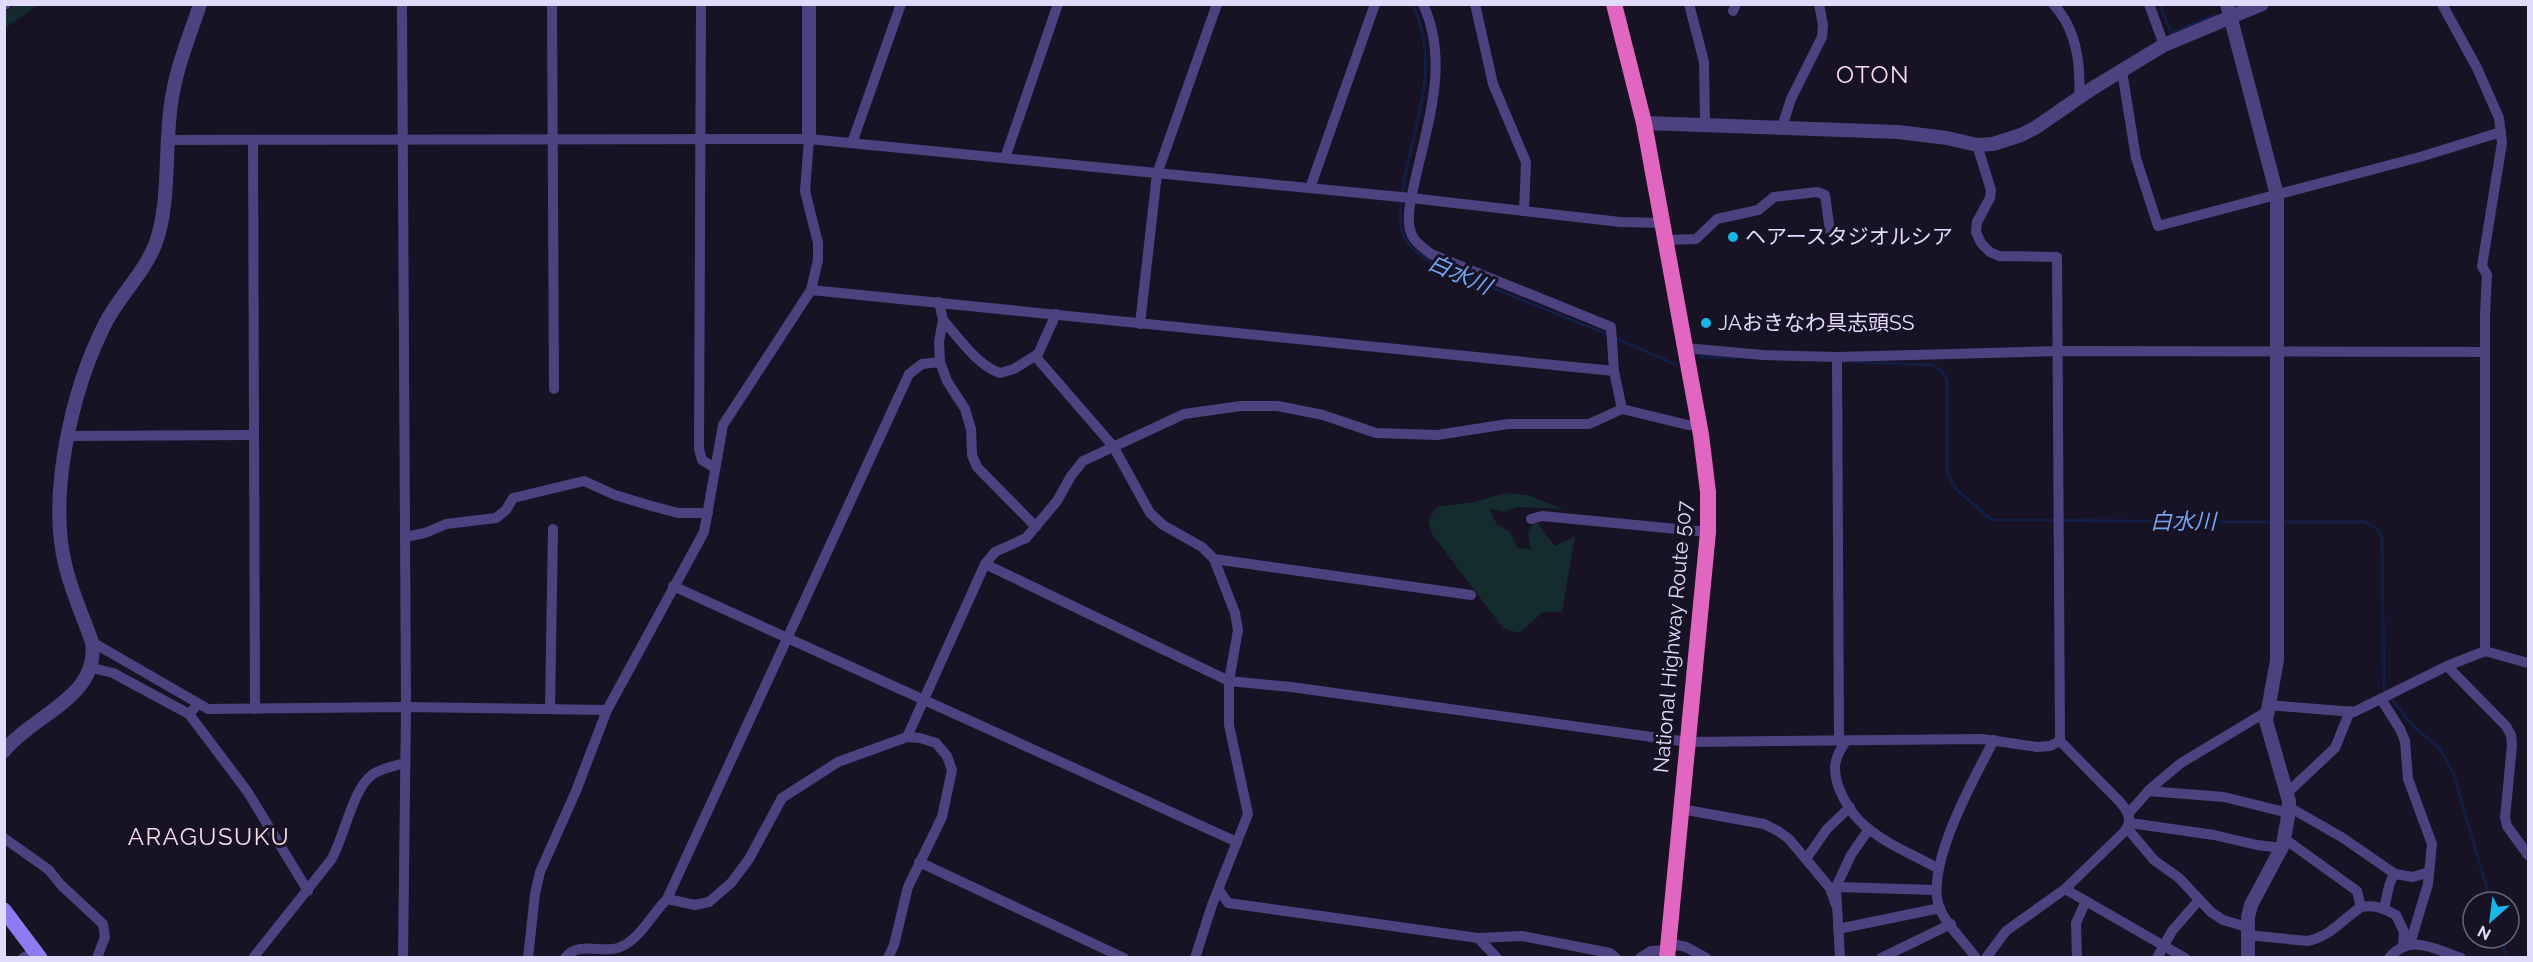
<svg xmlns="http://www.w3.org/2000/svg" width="2533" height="962" font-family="Raleway,'Noto Sans JP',sans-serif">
<rect width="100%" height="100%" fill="#181225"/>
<!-- green -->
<g fill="#152c2e">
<path d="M16,4l21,1 -32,23v-16z"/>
<path d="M1506,493l21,2 37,14 -48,-2 -11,5 -16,-4 8,17 12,6 9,17 13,1 -3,-16 7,-13 20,26 20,-10 -13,76h-19l-24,21 -16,-5 -71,-94 -4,-14 9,-13 37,-5z"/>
</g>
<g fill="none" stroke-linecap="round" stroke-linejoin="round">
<!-- stream -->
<g stroke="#121e44" stroke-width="3">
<path d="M1412,4c32,64 -2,127 -10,191 -1,13 -4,28 2,41 6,14 21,23 34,30l171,69"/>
<path d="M2160,4l11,29 45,-18"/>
<path d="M1615,338l62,27"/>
<path d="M1701,357l35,1"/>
<path d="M1854,362l78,3 10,6 5,10v92l9,16 33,29 6,2 278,2"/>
<path d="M2280,522h85l12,7 5,8 2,152 28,36 27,23 14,24 38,130"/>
<path d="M2501,938l6,20"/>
</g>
<!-- minor -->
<g stroke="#4d427f" stroke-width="10">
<path d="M402,4l4,703 -3,251"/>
<path d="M552,4l2,385"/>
<path d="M701,4l-2,445 3,11 13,8"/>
<path d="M1423,4c26,56 6,115 -7,172 -3,16 -12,43 -4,59 3,8 13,14 19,19l180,73 3,44 8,38"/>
<path d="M1475,4l18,80 33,78 -2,49"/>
<path d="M1689,4l15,58 1,62"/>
<path d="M2053,4c24,25 28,61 26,93"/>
<path d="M2149,4l15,41"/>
<path d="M2442,4l35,64 22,50 3,25 -20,123 5,9 -2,39v337"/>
<path d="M4,5l2,-1"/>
<path d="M1733,11l3,-7"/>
<path d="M2122,71l14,87 22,68 262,-69 81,-25"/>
<path d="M1782,127l9,-28 31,-62 1,-12 -4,-21"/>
<path d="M167,140l642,-1 602,59 209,24 43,1"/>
<path d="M253,140l2,569"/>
<path d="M852,143l49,-139"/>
<path d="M1977,145l14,45 -1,8 -13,24 -1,10 5,11 9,9 9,4 58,1 3,484 60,61c9,11 13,18 4,30l-59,57 -59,42 -20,27"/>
<path d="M1005,158l53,-154"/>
<path d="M1310,188l65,-184"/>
<path d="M1665,240l31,-1 21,-20 41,-9 16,-13 43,-5 8,3 5,36"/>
<path d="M811,290l803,81"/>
<path d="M939,302l4,18 -4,22 1,20 7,19 18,28 6,20 1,26 5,12 59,60"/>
<path d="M943,320c16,18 34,45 57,53l14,-4 24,-15 18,-40"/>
<path d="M1140,324l17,-150 60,-170"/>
<path d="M1685,348l78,7 74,2 220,-6 428,1"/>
<path d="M1035,356l78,90 37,67 13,12 39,22 12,12 21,54 3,17 -9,51v44l19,89 -36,91 -17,53"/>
<path d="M1837,357l2,384"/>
<path d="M67,436l186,-1"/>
<path d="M1531,519l11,-3 166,16"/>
<path d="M405,537l20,-4 21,-9 50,-6 10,-8 7,-12 71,-17 31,14 33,10 30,8h30"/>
<path d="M1214,559l257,36"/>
<path d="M985,564l244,117 62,6 397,55 294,-3 55,8 13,-1 10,-5"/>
<path d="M673,586l564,256"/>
<path d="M92,642l116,67 198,-2 201,3"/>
<path d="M2447,666l59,60 5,9 1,10 -7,73 2,8 21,29"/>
<path d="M92,668l21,5 76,41"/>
<path d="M2381,699l19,30 5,12 3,38 24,65 -4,40 -18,60"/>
<path d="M197,705l-8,9 58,77 61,100"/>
<path d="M2267,705l87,7 93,-46 38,-15 43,12"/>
<path d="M550,709l3,-180"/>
<path d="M907,737l78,-173 10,-12 31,-14 31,-37 14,-25 12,-15 101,-47 57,-8h37l45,9 53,18 61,2 71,-11h81l33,-15 66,16h11"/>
<path d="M1846,741c-5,7 -10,15 -11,25 -1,21 15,47 30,60 21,18 49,29 72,42"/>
<path d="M2148,791l76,6 64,16"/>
<path d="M2287,793l48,-45 15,-37"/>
<path d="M2289,807l54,31 52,36 18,3 16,-5"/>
<path d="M1681,809l83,15 14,7 11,8 41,49 6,17"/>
<path d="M2129,813l21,-24 31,-26 85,-51"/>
<path d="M2130,823l84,12 43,10 25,3"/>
<path d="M2127,828l27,32 25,18 32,34 12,8 24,7"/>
<path d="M4,838l45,32 12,15 42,39 2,13 -8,21"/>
<path d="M2285,839l72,52 4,16"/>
<path d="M1806,859l21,-30 23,-22"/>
<path d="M919,862l205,96"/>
<path d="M1836,887l100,3"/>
<path d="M2065,889l120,69"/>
<path d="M1219,890l9,13 250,35 44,-2 88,17 6,5"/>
<path d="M667,899l28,6 14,-3 22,-19 18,-24 33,-61 56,-36 69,-25 13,1 16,5 11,13 5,14 -10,47 -34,70 -14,58 -6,13"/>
<path d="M2384,909l5,-23 5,-13"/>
<path d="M1838,929l102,-21"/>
<path d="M2247,935l60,6c23,-4 36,-22 54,-34 14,-3 23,2 35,8l8,17 -1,13"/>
<path d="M1478,938l19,20"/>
<path d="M1668,943l18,4 20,11"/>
<path d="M23,958l12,-7"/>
<path d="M253,958l78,-98c14,-24 21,-71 42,-86 10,-6 21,-8 32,-11"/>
<path d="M528,958l7,-64 5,-22 36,-81 31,-81 97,-178 19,-107 88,-135 7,-30v-17l-13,-52 4,-52"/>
<path d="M565,958c12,-17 36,-5 53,-10 21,-7 34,-34 49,-49l242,-525 13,-10 18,-2"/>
<path d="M1640,958l11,-7 17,-1"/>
<path d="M1840,958l-4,-71 15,-32 18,-26"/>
<path d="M1881,958l70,-34"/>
<path d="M1976,958c-11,-16 -29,-32 -36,-49 -17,-40 34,-131 54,-169"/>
<path d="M2077,958l-1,-35 10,-22"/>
<path d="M2157,958l15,-27 27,-31"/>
<path d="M2389,958c21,-25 46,-9 72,0"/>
</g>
<!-- tertiary -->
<g stroke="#4d427f" stroke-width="14">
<path d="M809,4v135"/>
<path d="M2227,4l50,191v465l-11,61 23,80 -1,15 -5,29 -32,60 -3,12v41"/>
<path d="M1644,123l254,9 49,6 30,7 16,-1 28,-9 14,-7 58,-40 71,-43 98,-41"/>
<path d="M4,751c30,-37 96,-54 88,-109 -9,-26 -21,-51 -27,-78 -17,-70 7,-174 39,-238 14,-29 39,-51 51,-81 17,-44 8,-106 18,-153 5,-30 18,-59 27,-88"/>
</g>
<!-- secondary -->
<path stroke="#8e7bf1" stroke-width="15" d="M4,910l36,48"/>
<!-- trunk -->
<path stroke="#e066c0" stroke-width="16" d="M1614,4l30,119 57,312 7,57v40l-41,426"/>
</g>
<!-- markers -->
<g fill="#1ab6e7" stroke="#181225" stroke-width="2">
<circle cx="1733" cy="237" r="6"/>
<circle cx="1706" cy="323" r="6"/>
</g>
<g text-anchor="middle" stroke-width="6" stroke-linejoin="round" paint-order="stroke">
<!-- poi labels -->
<g font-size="21" fill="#e2dafb" stroke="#181225" text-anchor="start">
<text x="1745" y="244">ヘアースタジオルシア</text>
<text x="1718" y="330">JAおきなわ具志頭SS</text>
</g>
<!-- street labels -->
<g font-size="21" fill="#e2dafb" stroke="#181225">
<text transform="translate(1673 637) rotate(-85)" y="7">National Highway Route 507</text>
</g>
<!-- water labels -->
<g font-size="22" font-style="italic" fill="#72a5f0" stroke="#181225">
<text transform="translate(1460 274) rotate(24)" y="8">白水川</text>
<text x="2183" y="529">白水川</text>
</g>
<!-- quarter labels -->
<g font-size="24" letter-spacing="1.5" fill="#fbdceb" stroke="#181225">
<text x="1873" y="83">OTON</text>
<text x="209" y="845">ARAGUSUKU</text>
</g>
</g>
<!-- border -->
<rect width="2533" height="962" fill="none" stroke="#e2dafb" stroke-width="12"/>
<!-- north arrow -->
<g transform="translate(2491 920) rotate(208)"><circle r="28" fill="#181225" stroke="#69627b" stroke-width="1.5"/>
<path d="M0-4.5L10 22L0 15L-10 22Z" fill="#1ab6e7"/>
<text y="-9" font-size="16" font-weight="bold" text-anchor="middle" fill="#e2dafb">N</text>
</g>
</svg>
